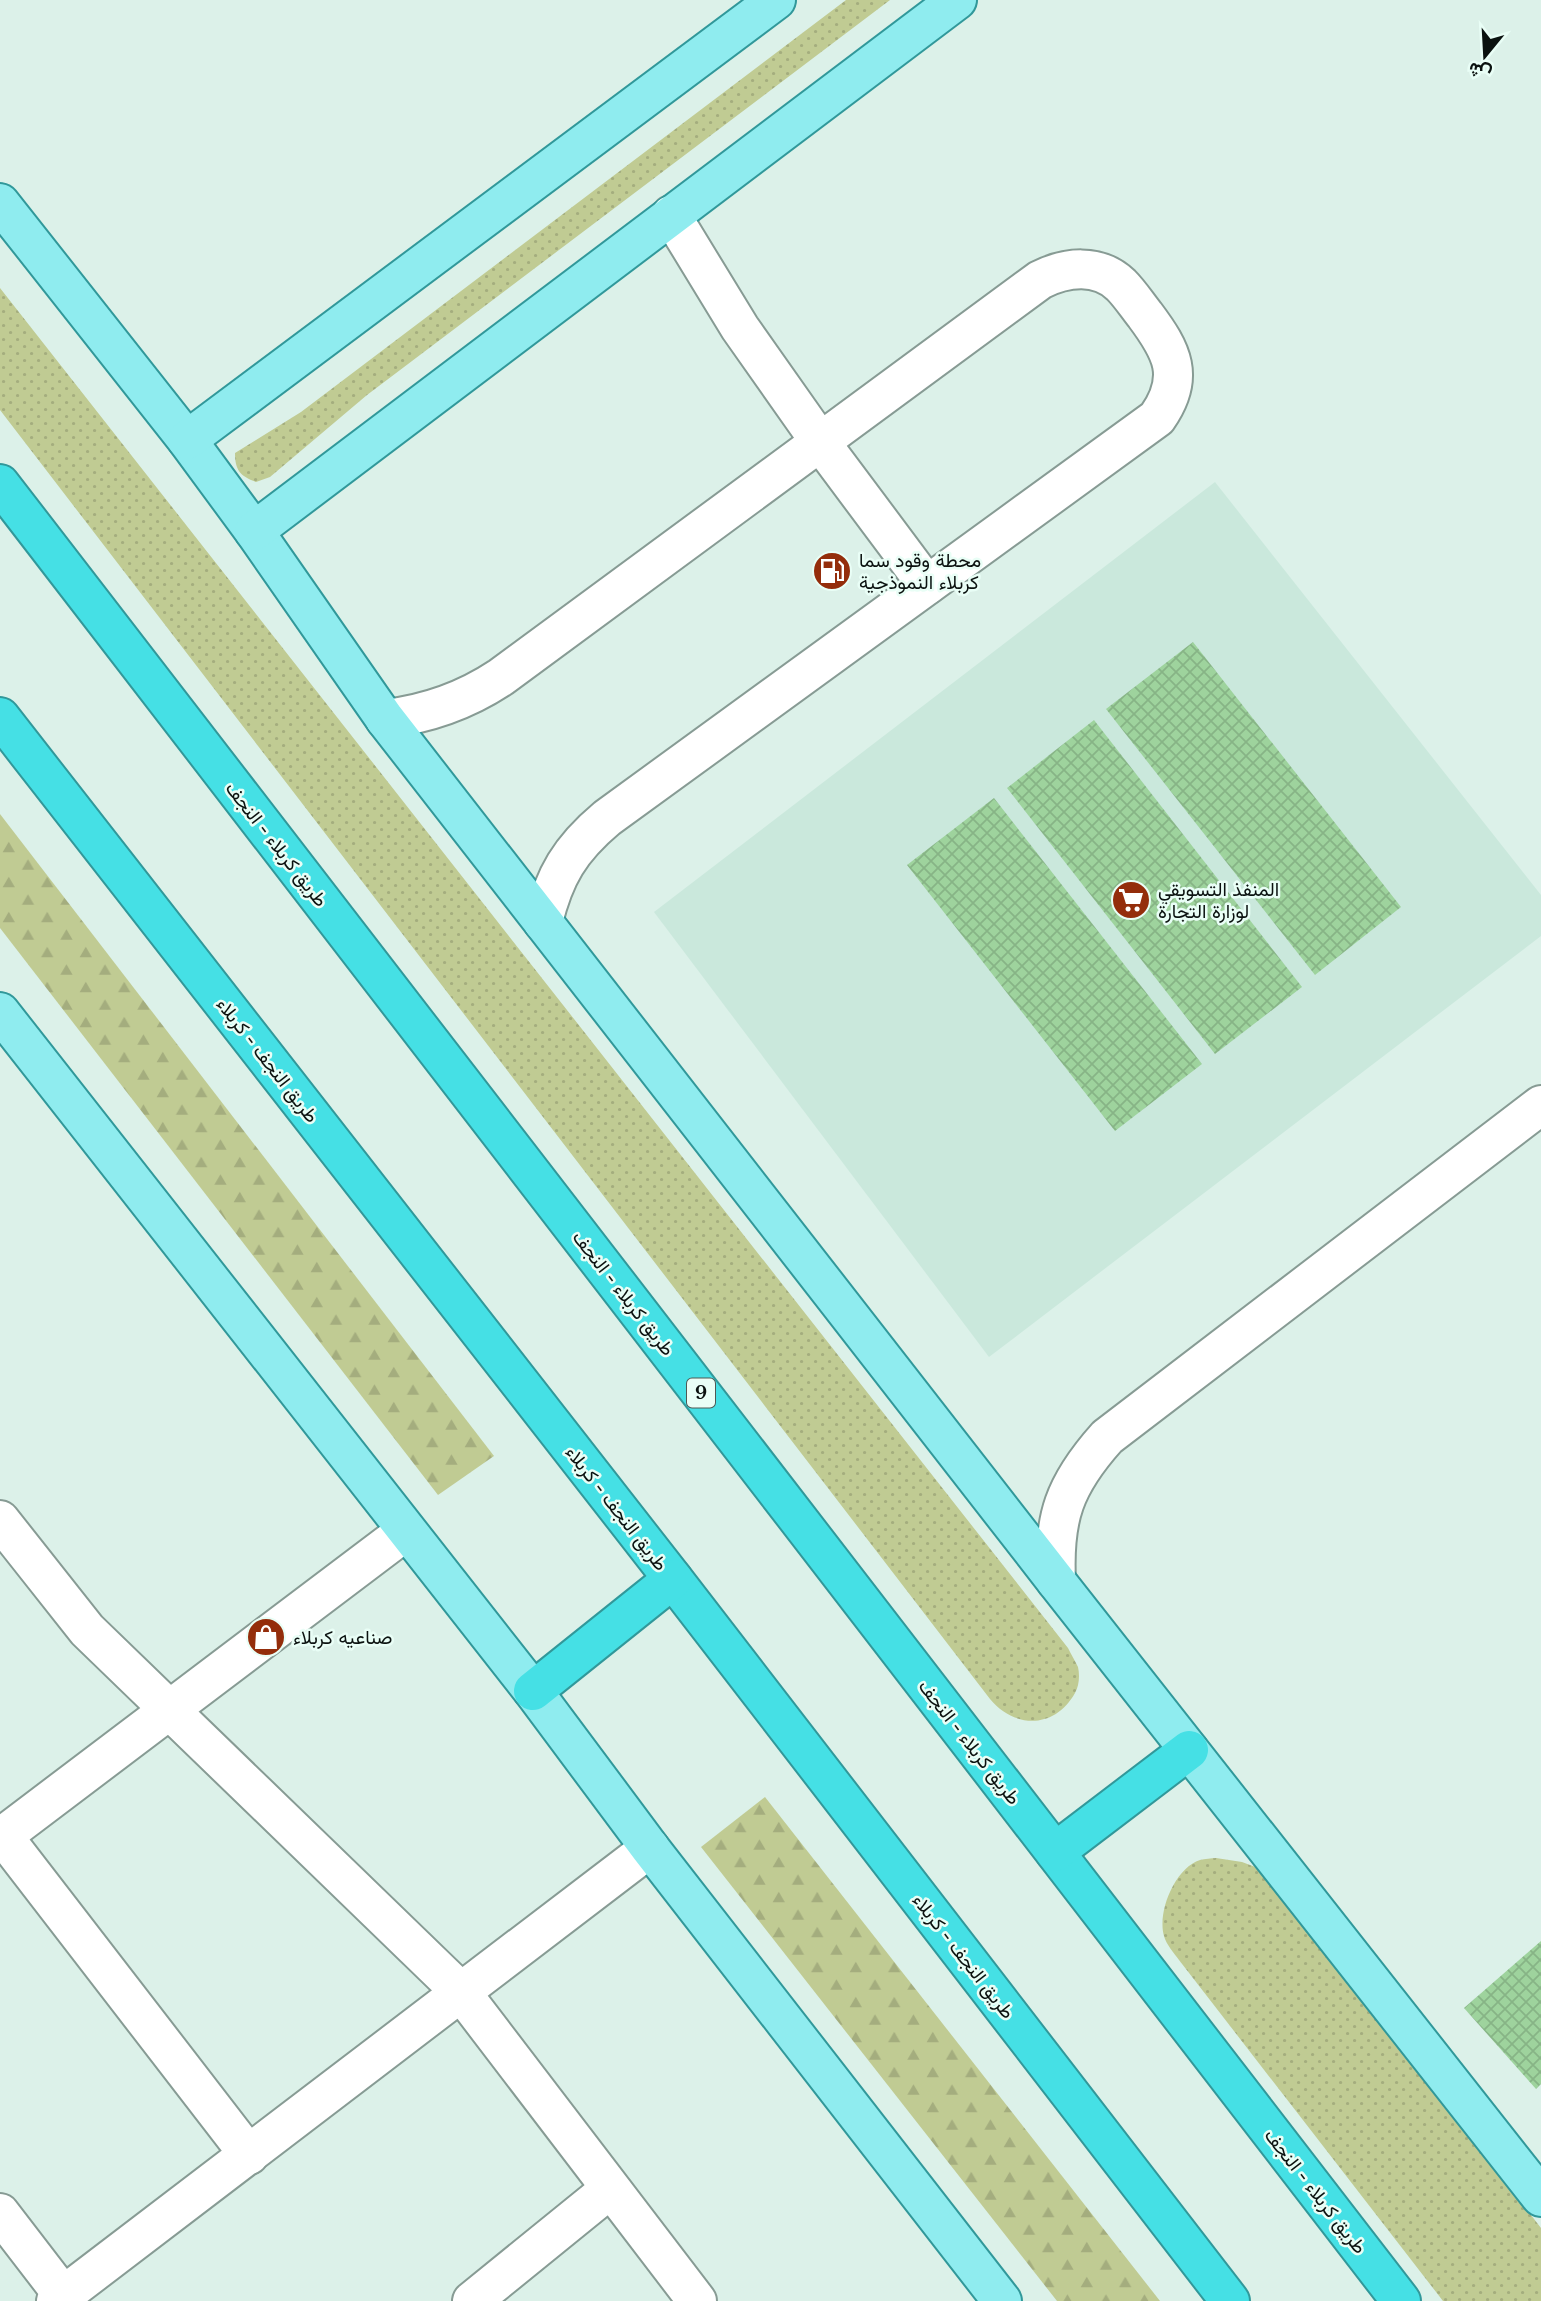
<svg xmlns="http://www.w3.org/2000/svg" width="1541" height="2301" font-family="'Libre Baskerville',Vazirmatn,serif">
<defs>
<pattern id="grass-dots" width="8" height="8" patternUnits="userSpaceOnUse" patternTransform="scale(1.75)"><rect width="8" height="8" fill="#c0cb93"/><path d="M2 2h.1M6 6h.1" fill="none" stroke="#a4ad7e" stroke-width="1.8" stroke-linecap="round"/></pattern>
<pattern id="forest-firs" width="22" height="20" patternUnits="userSpaceOnUse" patternTransform="scale(1.75)"><rect width="22" height="20" fill="#c0cb93"/><path d="M5 1l3.5 6h-7zM16 11l3.5 6h-7z" fill="#a4ad7e"/></pattern>
<pattern id="building-cross-hatch" width="8" height="8" patternUnits="userSpaceOnUse" patternTransform="scale(1.75)"><rect width="8" height="8" fill="#9ed39d"/><path d="M0 0l8 8M0 8l8-8" fill="none" stroke="#87b486"/></pattern>
</defs>
<rect width="100%" height="100%" fill="#dcf1e9"/>
<!-- built -->
<path fill="#cae8dc" d="M1215,482l326,413v41l-552,421 -335,-445z"/>
<!-- grass -->
<g fill="url(#grass-dots)">
<path d="M846,0h44l-523,395 -97,82 -14,5c-16,-6 -21,-12 -21,-29l66,-41z"/>
<path d="M0,288l1068,1360c3,6 7,13 10,19 2,9 1,19 -3,26 -20,36 -60,36 -85,6l-990,-1289z"/>
<path d="M1216,1858l26,4 16,6 95,118 188,242v73h-98l-264,-341c-5,-7 -13,-16 -15,-24 -7,-24 11,-68 36,-76 5,-1 11,-2 16,-2z"/>
</g>
<!-- forest -->
<g fill="url(#forest-firs)">
<path d="M0,814l494,642 -56,39 -438,-567z"/>
<path d="M765,1797l395,504h-103l-356,-454z"/>
</g>
<!-- building -->
<g fill="url(#building-cross-hatch)">
<path d="M1193,642l208,265 -86,68 -209,-266z"/>
<path d="M1094,720l208,267 -87,67 -208,-266z"/>
<path d="M994,798l208,266 -87,67 -208,-266z"/>
<path d="M1541,1941v143l-5,5 -72,-81z"/>
</g>
<g fill="none" stroke-linecap="round" stroke-linejoin="round">
<defs>
<g id="minor">
<path d="M671,215l69,113 81,115 106,142"/>
<path d="M385,719c43,-5 80,-18 116,-42l539,-397c26,-13 58,-17 81,5 9,9 16,20 24,30 27,36 41,62 12,103l-550,400c-37,31 -53,58 -64,104"/>
<path d="M0,1520l87,110 374,362 236,309"/>
<path d="M1056,1581c-3,-63 8,-96 51,-144l434,-332"/>
<path d="M3,1836l246,319"/>
<path d="M0,1838l406,-307"/>
<path d="M0,2213l63,82"/>
<path d="M56,2301l594,-453"/>
<path d="M472,2301l138,-112"/>
</g>
<g id="major">
<path d="M0,203l187,237 67,91 131,188 671,862 485,616"/>
<path d="M187,440l589,-440"/>
<path d="M254,531l703,-531"/>
<path d="M0,1012l533,679 117,157 352,453"/>
</g>
<g id="highway">
<path d="M0,484l1401,1817"/>
<path d="M0,717l673,862 557,722"/>
<path d="M533,1691l140,-112"/>
<path d="M1055,1852l134,-102"/>
</g>
</defs>
<!-- minor casing -->
<use href="#minor" stroke="#879b94" stroke-width="42"/>
<!-- major casing -->
<use href="#major" stroke="#31989a" stroke-width="42"/>
<!-- highway casing -->
<use href="#highway" stroke="#31989a" stroke-width="42"/>
<!-- minor -->
<use href="#minor" stroke="#fff" stroke-width="38"/>
<!-- major -->
<use href="#major" stroke="#8fecef" stroke-width="38"/>
<!-- highway -->
<use href="#highway" stroke="#45e0e5" stroke-width="38"/>
</g>
<!-- icons -->
<defs>
<symbol id="fuel-disc" viewBox="-11 -11 22 22"><circle r="9.5" fill="#942d0b" stroke="#e9fef6"/><path d="M-5.5-6h7V0h2V4h1.3V-2.5L3-4.5l.8-.8L6-3V5H2.5V1h-1V6h-7ZM-4.2-4.7v3.2H.2V-4.7Z" fill="#fff"/></symbol>
<symbol id="supermarket-disc" viewBox="-11 -11 22 22"><circle r="9.5" fill="#942d0b" stroke="#e9fef6"/><path d="M-6-5.5h2.5l.6 2H6L4.5 2H-2.5L-4.4-4H-6ZM-1.5 3.2a1.3 1.3 0 1 0 .1 0ZM3 3.2a1.3 1.3 0 1 0 .1 0Z" fill="#fff"/></symbol>
<symbol id="shop-disc" viewBox="-11 -11 22 22"><circle r="9.5" fill="#942d0b" stroke="#e9fef6"/><path d="M-5-2.5h2.3a2.7 3.5 0 0 1 5.4 0H5L5.5 6h-11ZM-1.5-2.5h3a1.5 2.3 0 0 0-3 0Z" fill="#fff"/></symbol>
</defs>
<g fill-rule="evenodd">
<use href="#fuel-disc" x="810" y="549" width="44" height="44"/>
<use href="#supermarket-disc" x="1109" y="878" width="44" height="44"/>
<use href="#shop-disc" x="244" y="1615" width="44" height="44"/>
</g>
<g text-anchor="middle" stroke-width="5" stroke-linejoin="round" paint-order="stroke">
<!-- shield labels -->
<rect fill="#e9fef6" stroke="#4e5955" stroke-width="2" x="687" y="1378.5" width="28" height="29" rx="5"/>
<g font-size="18" font-weight="bold" fill="#0b1210">
<text x="701" y="1399">9</text>
</g>
<!-- poi labels -->
<g font-size="19" fill="#0b1210" stroke="#e9fef6" text-anchor="start">
<text x="859" y="567">محطة وقود سما<tspan x="859" dy="22">كربلاء النموذجية</tspan></text>
<text x="1158" y="896">المنفذ التسويقي<tspan x="1158" dy="22">لوزارة التجارة</tspan></text>
<text x="293" y="1644">صناعيه كربلاء</text>
</g>
<!-- street labels -->
<g font-size="19" fill="#0b1210" stroke="#e9fef6">
<text transform="translate(277 844) rotate(52)" y="7">طريق كربلاء - النجف</text>
<text transform="translate(268 1060) rotate(52)" y="7">طريق النجف - كربلاء</text>
<text transform="translate(624 1293) rotate(52)" y="7">طريق كربلاء - النجف</text>
<text transform="translate(617 1508) rotate(52)" y="7">طريق النجف - كربلاء</text>
<text transform="translate(970 1742) rotate(52)" y="7">طريق كربلاء - النجف</text>
<text transform="translate(964 1956) rotate(52)" y="7">طريق النجف - كربلاء</text>
<text transform="translate(1316 2191) rotate(52)" y="7">طريق كربلاء - النجف</text>
</g>
</g>
<!-- north arrow -->
<g transform="translate(1485 56) rotate(198)" stroke="#e9fef6" stroke-width="5" paint-order="stroke">
<path d="M0-5L12 26L0 18L-12 26Z" fill="#0b1210"/>
<text y="-10" font-size="19" font-weight="bold" text-anchor="middle" fill="#0b1210">ش</text>
</g>
</svg>
